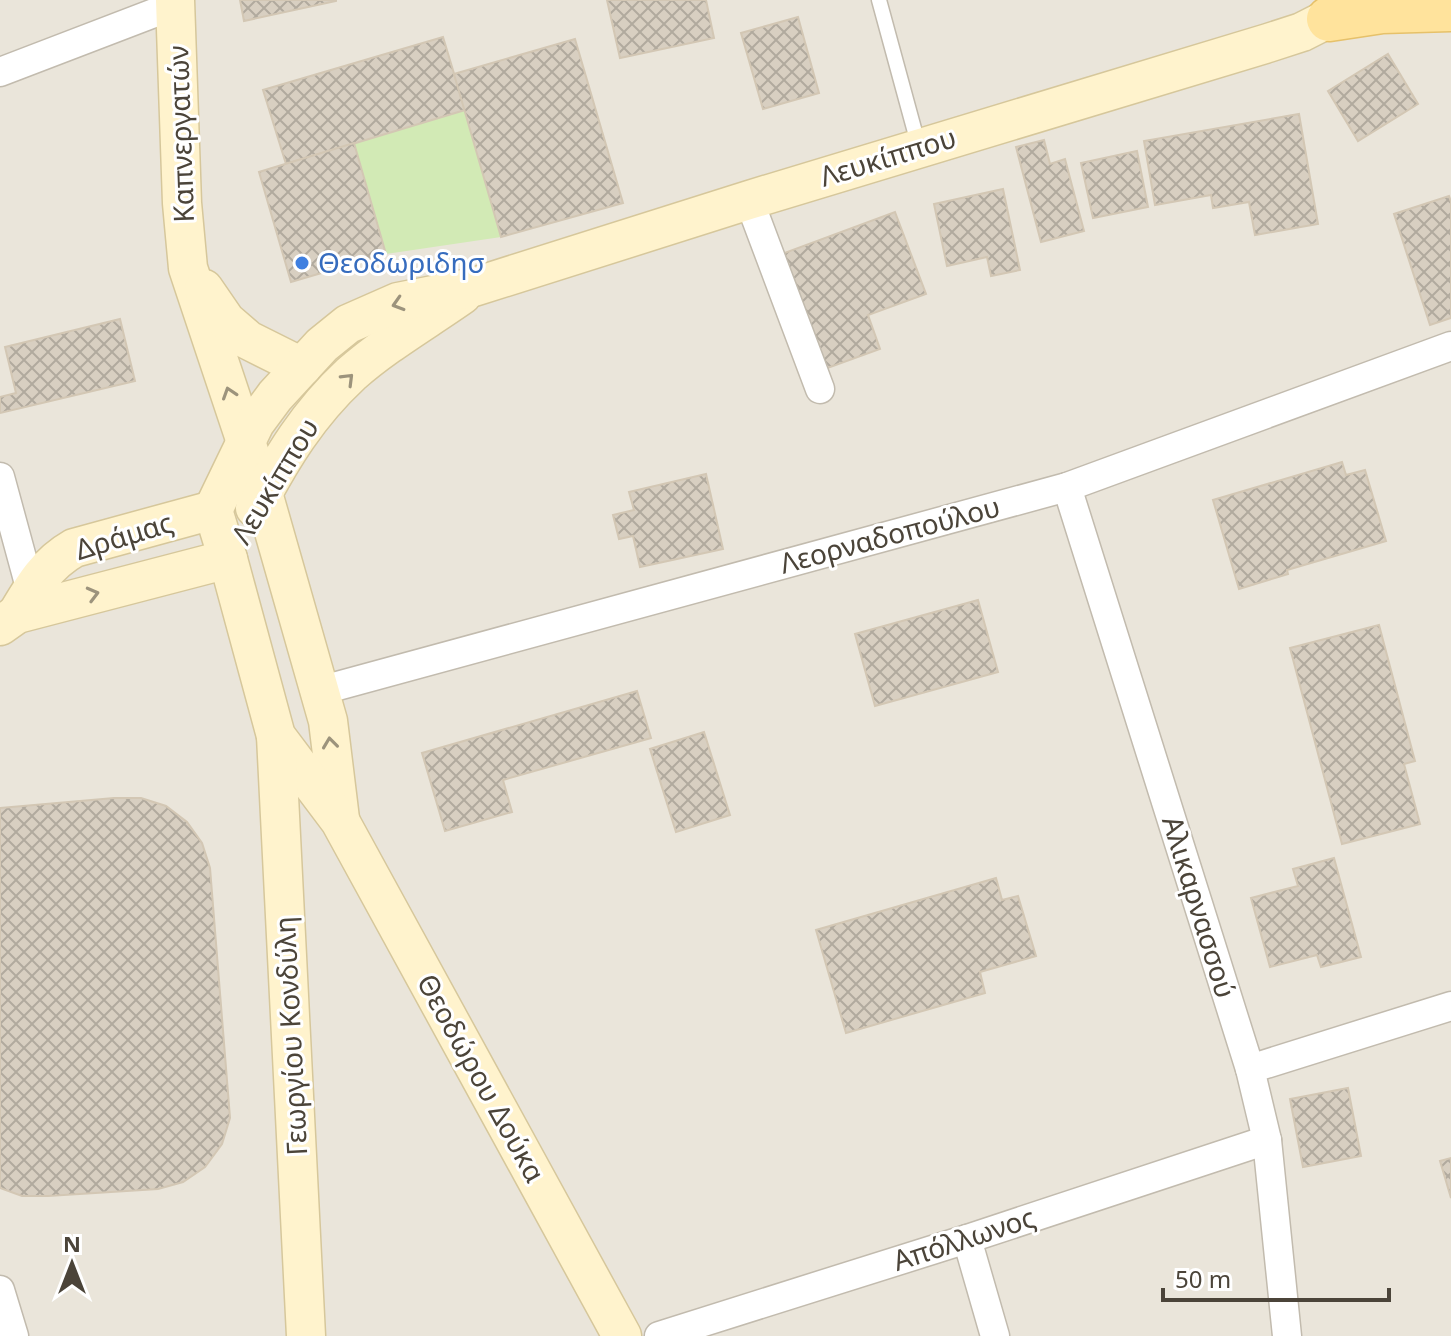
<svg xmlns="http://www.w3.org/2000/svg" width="1451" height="1336" font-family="'Noto Sans',sans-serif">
<defs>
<pattern id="building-cross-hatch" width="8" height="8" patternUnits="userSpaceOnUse" patternTransform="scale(2)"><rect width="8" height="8" fill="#d8cfc1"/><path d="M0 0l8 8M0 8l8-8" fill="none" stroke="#b1aa9e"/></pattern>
</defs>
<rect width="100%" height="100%" fill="#f6f3ec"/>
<!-- residential -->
<rect fill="#eae5da" x="0" y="0" width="1451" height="1336"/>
<!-- green -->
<path fill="#d2eab5" d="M465,110l36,127 -115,17 -32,-111z"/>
<!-- building -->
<g fill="url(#building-cross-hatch)" stroke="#d3c7b4" stroke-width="2">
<path d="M240,0h96v1l-92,20z"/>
<path d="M607,0h99l8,38 -94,20z"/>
<path d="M798,17l21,76 -56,16 -22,-76z"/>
<path d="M443,37l22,73 -179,54 -23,-74z"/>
<path d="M575,39l48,164 -122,34 -47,-163z"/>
<path d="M1388,54l30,50 -60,37 -30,-50z"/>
<path d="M1299,114l19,110 -63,11 -6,-33 -36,6 -2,-13 -56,10 -11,-64z"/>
<path d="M1044,140l6,24 15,-5 19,72 -43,11 -25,-95z"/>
<path d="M354,143l32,111 -95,28 -32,-110z"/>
<path d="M1137,151l11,56 -55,11 -12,-55z"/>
<path d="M1003,189l17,81 -29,6 -4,-19 -40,9 -13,-62z"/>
<path d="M1449,196l2,6v116l-21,7 -36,-111z"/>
<path d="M895,212l31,82 -58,21 12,34 -58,21 -43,-115z"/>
<path d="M120,319l15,62 -135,32v-16l16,-4 -11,-46z"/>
<path d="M1342,462l4,13 19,-5 21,71 -99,29 1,4 -49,15 -26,-89z"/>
<path d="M706,474l17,75 -83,18 -7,-31 -14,3 -6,-24 21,-5 -5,-18z"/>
<path d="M978,600l20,72 -123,34 -20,-72z"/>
<path d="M1379,625l36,136 -11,3 16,60 -78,20 -52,-196z"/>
<path d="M637,691l14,47 -148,42 9,32 -67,19 -23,-78z"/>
<path d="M704,732l26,83 -54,17 -26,-83z"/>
<path d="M114,798h27l25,8 21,16 15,21 8,25 20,250 -8,26 -17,23 -22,15 -25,7 -110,7h-26l-22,-8v-380z"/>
<path d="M1334,858l27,99 -40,10 -4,-12 -47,12 -19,-69 47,-12 -5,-17z"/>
<path d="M996,878l6,22 16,-4 18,60 -56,16 5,21 -139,40 -30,-103z"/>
<path d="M1348,1088l13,68 -58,11 -13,-68z"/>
<path d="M1451,1158v40l-11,-37z"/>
</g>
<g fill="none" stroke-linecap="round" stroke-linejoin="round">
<defs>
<path id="lane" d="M879,0l40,147"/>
<g id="street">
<path d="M0,72l175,-67"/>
<path d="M749,200l71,189"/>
<path d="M0,477l31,114"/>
<path d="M1067,487l183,582 17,71 20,196"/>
<path d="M319,691l748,-204 384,-141"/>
<path d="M1250,1069l201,-63"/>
<path d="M967,1239l28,97"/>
<path d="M0,1290l14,46"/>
<path d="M659,1336l308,-97 300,-99"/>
</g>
<g id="secondary">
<path d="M175,0l7,203 6,65 75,225 65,228 12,98"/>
<path d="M204,289l22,32 22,19 54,27"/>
<path d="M255,508c27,-51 53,-94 96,-134 34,-30 74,-53 111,-79"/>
<path d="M213,510l42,-87 20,-27 47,-51 26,-21 50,-22 76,-15 275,-87 519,-157 34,-11 55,-28"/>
<path d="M213,510l15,49 48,177 64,85 282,515"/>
<path d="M17,614c16,-27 29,-50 57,-66l139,-38"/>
<path d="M0,626l17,-12 211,-55"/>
<path d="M276,736l30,600"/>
</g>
<path id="primary" d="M1329,19l53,-8 69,-2"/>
</defs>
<!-- lane casing -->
<use href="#lane" stroke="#c2bbae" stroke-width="17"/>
<!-- street casing -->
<use href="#street" stroke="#c2bbae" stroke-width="31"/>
<!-- secondary casing -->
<use href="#secondary" stroke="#d6c79b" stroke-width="41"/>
<!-- primary casing -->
<use href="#primary" stroke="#e6c16a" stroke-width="47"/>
<!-- lane -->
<use href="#lane" stroke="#fff" stroke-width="14"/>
<!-- street -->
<use href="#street" stroke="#fff" stroke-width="28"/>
<!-- secondary -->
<use href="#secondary" stroke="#fff3cd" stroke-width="38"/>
<!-- primary -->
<use href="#primary" stroke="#ffe39c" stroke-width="44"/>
</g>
<!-- one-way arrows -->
<defs><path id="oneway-chevron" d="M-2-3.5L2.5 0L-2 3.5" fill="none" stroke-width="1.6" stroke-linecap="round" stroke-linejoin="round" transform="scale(2)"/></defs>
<g stroke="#9c937c">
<use href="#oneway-chevron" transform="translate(398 304) rotate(163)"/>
<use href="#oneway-chevron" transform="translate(348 379) rotate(-45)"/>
<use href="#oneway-chevron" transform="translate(229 393) rotate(-108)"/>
<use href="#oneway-chevron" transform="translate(93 594) rotate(-15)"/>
<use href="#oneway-chevron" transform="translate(330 743) rotate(-97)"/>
</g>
<!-- markers -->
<circle fill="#3f7fe0" stroke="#fff" stroke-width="3" cx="302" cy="263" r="8"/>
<g text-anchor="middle" stroke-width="6" stroke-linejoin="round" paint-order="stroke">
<!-- street labels -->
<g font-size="28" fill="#4b4439" stroke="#fff">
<text transform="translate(181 134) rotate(-92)" y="10">Καπνεργατών</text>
<text transform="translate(888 157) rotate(-17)" y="10">Λευκίππου</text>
<text transform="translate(275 481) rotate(-59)" y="10">Λευκίππου</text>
<text transform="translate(890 535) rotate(-15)" y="10">Λεορναδοπούλου</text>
<text transform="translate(124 536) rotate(-17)" y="10">Δράμας</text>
<text transform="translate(1199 907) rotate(73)" y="10">Αλικαρνασσού</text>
<text transform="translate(291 1036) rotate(-93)" y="10">Γεωργίου Κονδύλη</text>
<text transform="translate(481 1078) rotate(61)" y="10">Θεοδώρου Δούκα</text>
<text transform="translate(964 1239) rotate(-18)" y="10">Απόλλωνος</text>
</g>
<!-- shop labels -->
<g font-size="28" fill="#366cbe" stroke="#fff" text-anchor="start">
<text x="318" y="273">Θεοδωριδησ</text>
</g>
</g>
<!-- north arrow -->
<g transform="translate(72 1264)" stroke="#ffffff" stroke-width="6" paint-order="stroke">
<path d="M0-6L14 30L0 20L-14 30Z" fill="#4b4439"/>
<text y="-12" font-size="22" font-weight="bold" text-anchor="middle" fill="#4b4439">N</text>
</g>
<!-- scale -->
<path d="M1163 1288v12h226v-12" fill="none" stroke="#4b4439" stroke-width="4"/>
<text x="1175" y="1288" font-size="24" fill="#4b4439" stroke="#ffffff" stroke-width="6" paint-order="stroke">50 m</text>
</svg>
